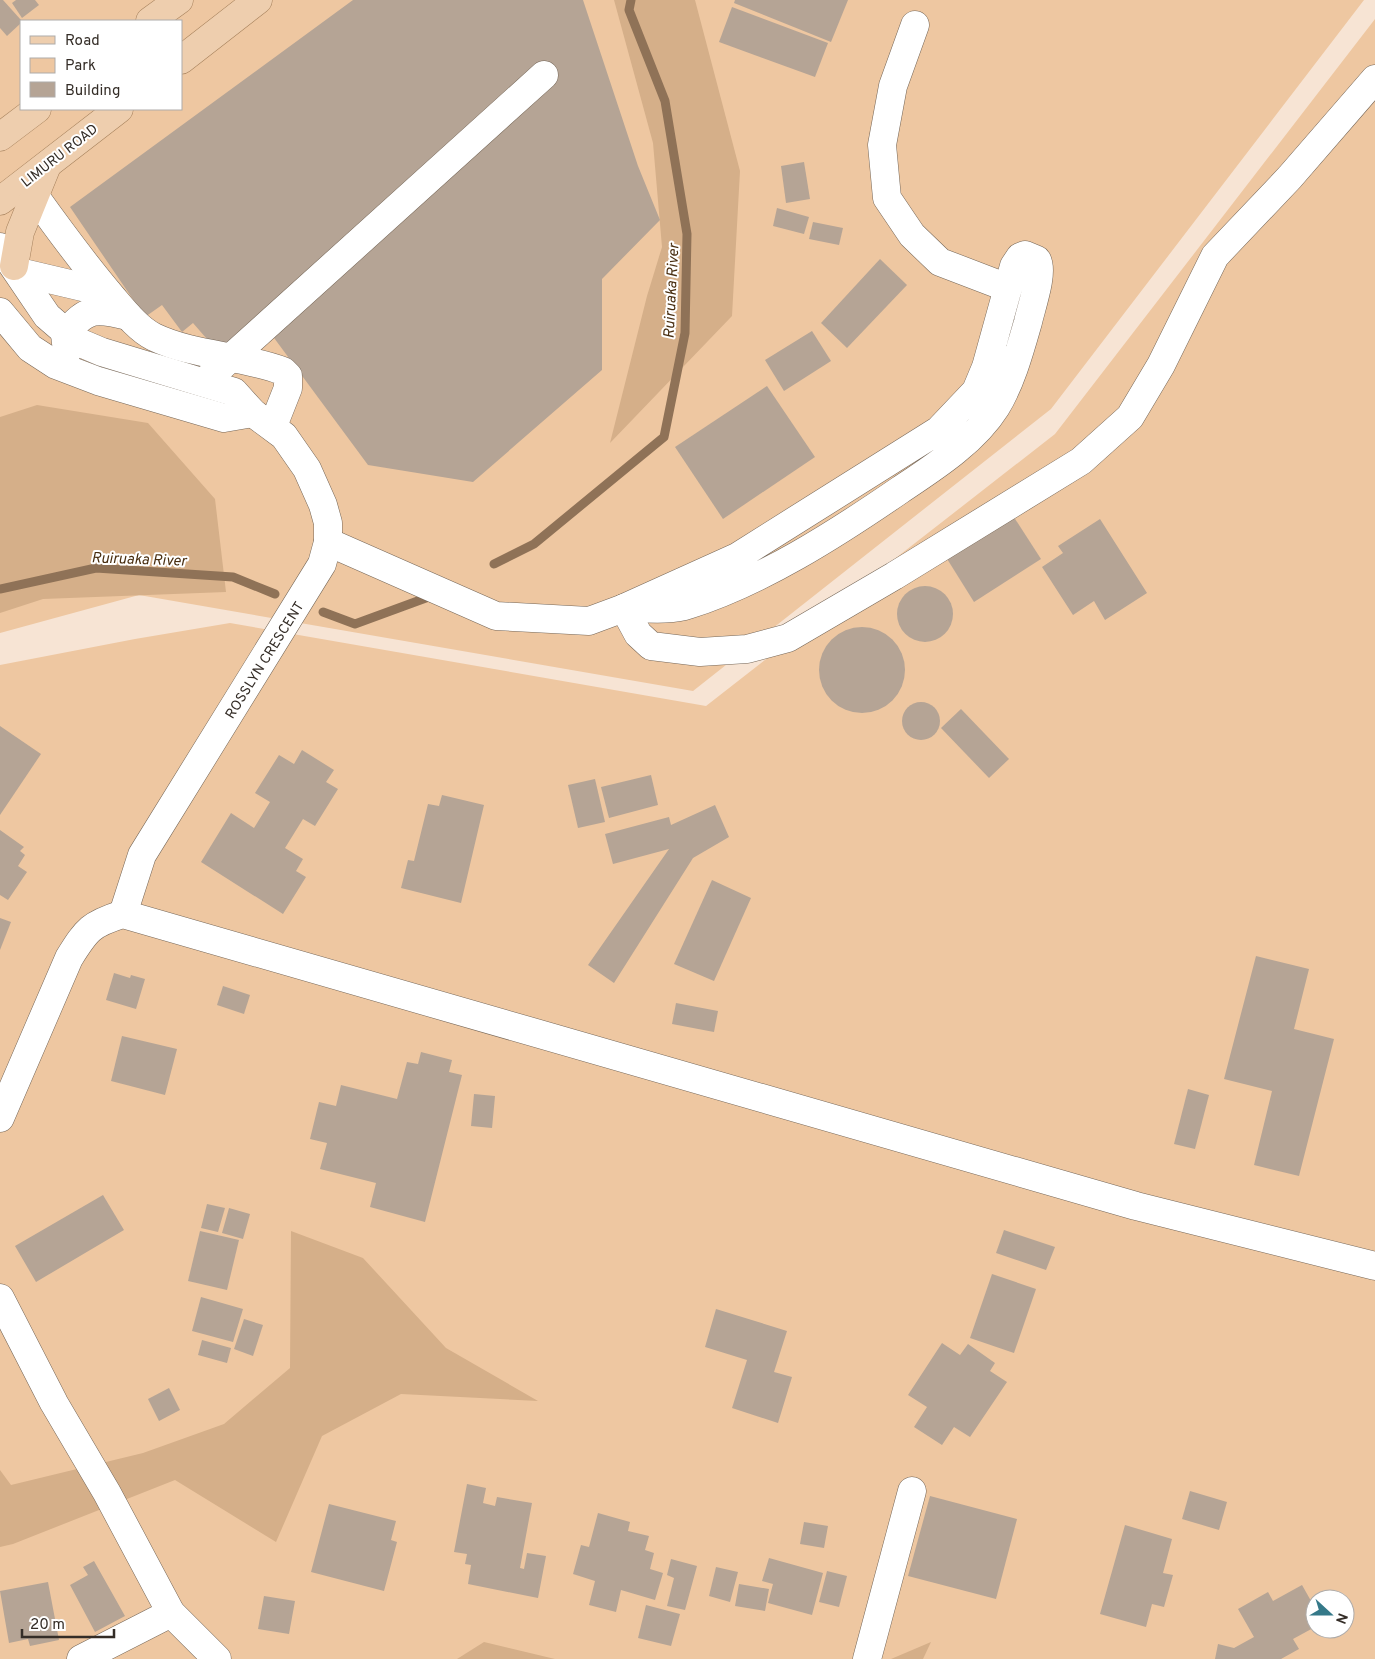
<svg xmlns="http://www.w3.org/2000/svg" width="1375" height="1659" font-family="Overpass,sans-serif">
<rect width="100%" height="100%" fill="#f7e4d4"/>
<!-- green -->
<g fill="#eec7a1" fill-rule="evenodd">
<path d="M0,0h1364l-313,409 -358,282 -554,-96 -139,38zM21,21h160v88h-160z"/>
<path d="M1375,19v1640h-1375v-994l135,-26 95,-16 476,83 349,-272zM1315,1599h30v30h-30z"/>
</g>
<!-- forest -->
<g fill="#d5af89">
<path d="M614,0h81l45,171 -8,145 -122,127 37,-147 15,-49 -9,-104z"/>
<path d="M37,405l111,18 67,76 11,93 -183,7 -43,14v-196z"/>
<path d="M291,1231l72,27 83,90 92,53 -137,-7 -79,42 -46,106 -101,-62 -162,64 -13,3v-77l11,15 132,-32 81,-29 66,-56z"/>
<path d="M484,1642l71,17h-98z"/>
<path d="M931,1642l-8,17h-32z"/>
</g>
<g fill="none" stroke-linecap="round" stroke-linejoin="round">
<!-- stream -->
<g stroke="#8f7257" stroke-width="9">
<path d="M494,564l40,-20 130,-107 21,-104 2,-99 -22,-133 -36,-91 2,-10"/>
<path d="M0,589l96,-21 137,9 42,17"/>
<path d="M323,612l32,12 79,-29"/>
</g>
</g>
<!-- building -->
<g fill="#b5a495">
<path d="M0,0h3l18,20v3l-14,13 -7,-8z"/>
<path d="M16,0h19l4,5 -17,13 -10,-15z"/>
<path d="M353,0h230l55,166 22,54 -58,59v91l-129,112 -105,-17 -105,-142 -43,31 -27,-31 -11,9 -20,-27 -17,12 -75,-110z"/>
<path d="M735,0h113l-17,42 -97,-39z"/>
<path d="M732,7l96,36 -13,34 -96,-35z"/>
<path d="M804,162l6,37 -24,4 -5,-37z"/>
<path d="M777,208l32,9 -5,17 -31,-8z"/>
<path d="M813,222l30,6 -4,17 -30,-6z"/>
<path d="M880,259l27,26 -60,63 -26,-25z"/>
<path d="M812,331l19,30 -47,30 -19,-31z"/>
<path d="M767,386l48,71 -92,62 -48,-72z"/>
<path d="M1010,511l31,48 -67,43 -30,-48z"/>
<path d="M1100,519l47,74 -42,27 -11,-19 -21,14 -31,-48 21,-14 -5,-7z"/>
<circle cx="925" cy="614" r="28"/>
<circle cx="862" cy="670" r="43"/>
<circle cx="921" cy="721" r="19"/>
<path d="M961,709l48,50 -20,19 -48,-50z"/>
<path d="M0,726l41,28 -41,61z"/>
<path d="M302,750l32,20 -8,12 12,7 -23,37 -12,-7 -18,29 18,11 -7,12 10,6 -23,37 -82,-52 30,-49 23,15 16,-26 -15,-9 24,-38 15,9z"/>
<path d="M651,775l7,30 -49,13 -8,-31z"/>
<path d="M595,779l10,43 -27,6 -10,-43z"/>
<path d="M442,795l42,10 -23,98 -60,-15 7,-28 6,1 14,-57 11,2z"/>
<path d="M715,805l14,32 -36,21 -79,125 -26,-18 81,-116 -56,15 -8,-30 64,-17 2,8z"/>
<path d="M0,830l24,17 -4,4 5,4 -7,11 9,6 -19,28 -8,-5z"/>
<path d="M712,880l39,18 -37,83 -40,-17z"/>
<path d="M0,918l11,4 -11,28z"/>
<path d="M1256,956l53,13 -15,60 40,10 -35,137 -45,-11 18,-74 -48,-12z"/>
<path d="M114,973l16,5 1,-3 14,4 -9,30 -30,-9z"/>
<path d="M223,986l27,9 -6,19 -27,-9z"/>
<path d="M676,1003l42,8 -4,21 -42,-8z"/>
<path d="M122,1036l55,13 -12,46 -54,-14z"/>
<path d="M421,1052l31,8 -3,12 13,3 -37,147 -55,-15 6,-24 -56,-14 7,-26 -17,-4 9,-37 17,4 5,-21 56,14 10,-37 11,2z"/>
<path d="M1188,1089l21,6 -14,54 -21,-5z"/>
<path d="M474,1094l21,2 -3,32 -21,-2z"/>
<path d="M103,1195l21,35 -88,52 -21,-36z"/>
<path d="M207,1204l18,4 -7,24 -17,-4z"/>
<path d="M229,1208l21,6 -7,25 -21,-6z"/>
<path d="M1004,1230l51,17 -9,23 -50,-17z"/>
<path d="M200,1231l39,9 -12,50 -39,-9z"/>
<path d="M992,1274l44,15 -22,64 -44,-15z"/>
<path d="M201,1297l42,12 -10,33 -41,-11z"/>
<path d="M716,1309l71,22 -13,41 18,5 -14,46 -46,-15 15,-48 -42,-13z"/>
<path d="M244,1319l19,6 -10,31 -19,-7z"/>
<path d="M202,1340l29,8 -4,15 -29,-8z"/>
<path d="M942,1343l18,12 8,-11 27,19 -5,8 17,11 -37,55 -16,-10 -12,18 -28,-18 13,-20 -19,-12z"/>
<path d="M169,1388l11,22 -21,11 -11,-22z"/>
<path d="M467,1484l19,4 -3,15 12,3 2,-9 35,6 -12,65 4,1 3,-16 19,3 -8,42 -70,-14 3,-19 -6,-1 2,-10 -13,-2z"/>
<path d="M1190,1491l37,11 -8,28 -37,-11z"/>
<path d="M930,1496l87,23 -21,80 -88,-23z"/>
<path d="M329,1504l67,17 -5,19 6,2 -13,49 -73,-19z"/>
<path d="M598,1513l32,9 -2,9 21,5 -4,14 9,3 -4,16 13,4 -8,27 -34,-10 -5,22 -27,-7 6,-24 -22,-7 8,-29 8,2z"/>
<path d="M804,1522l24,4 -4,22 -24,-4z"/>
<path d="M1125,1525l47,14 -9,34 10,2 -9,32 -12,-3 -6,23 -46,-13z"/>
<path d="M769,1558l54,15 -11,42 -44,-12 5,-19 -11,-3z"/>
<path d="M671,1559l26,7 -12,44 -18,-4 7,-28 -7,-3z"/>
<path d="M94,1561l31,55 -30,16 -25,-47 18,-10 -5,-8z"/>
<path d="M716,1567l22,5 -8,30 -21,-6z"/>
<path d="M827,1571l20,5 -8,31 -20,-5z"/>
<path d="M48,1582l11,58 -29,6 -2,-7 -19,4 -9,-52z"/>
<path d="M739,1584l30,5 -4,22 -30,-5z"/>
<path d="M1302,1585l13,23v19l-22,12 6,10 -18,10h-66l3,-15 16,4 20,-11 -16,-28 30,-17 5,9z"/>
<path d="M264,1596l31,5 -6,33 -31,-5z"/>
<path d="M646,1605l34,9 -9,32 -33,-8z"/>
</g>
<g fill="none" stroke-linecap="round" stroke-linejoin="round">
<defs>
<g id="minor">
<path d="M915,25l-22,61 -11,59 5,53 25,37 28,27 68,26"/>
<path d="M34,195c25,35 50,69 78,102 12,14 26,32 42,40 40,19 87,18 129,34l5,5v12l-15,38"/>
<path d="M0,247l47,69 29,25 26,11 132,40 19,21 31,23 23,33 16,36 5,18v19l-6,22 -180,291 -19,59"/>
<path d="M19,272l89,21"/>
<path d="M0,312l30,36 26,17 42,16 126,37 29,-5"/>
<path d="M67,352l-2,-18c22,-27 31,-26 63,-18"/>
<path d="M204,382l340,-307"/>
<path d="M328,542l168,74 93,5 35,-13 113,-51 202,-127 37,-39 10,-24 28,-101 6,-9 5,-2 12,5c7,12 -6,48 -9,62 -8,28 -17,61 -32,85 -22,35 -63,61 -96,83 -64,44 -139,92 -212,115 -16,6 -46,3 -64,3"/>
<path d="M624,608l14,26 13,12 49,6 47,-3 41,-11 106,-62 187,-115 49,-44 31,-52 54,-109 75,-79 85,-98"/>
<path d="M0,1118l69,-160c18,-29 22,-34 54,-44l1013,292 239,60"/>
<path d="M0,1298l54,105 53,90 64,120 46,46"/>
<path d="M81,1659l90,-46"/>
<path d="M867,1659l45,-168"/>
</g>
<g id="major">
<path d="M150,21l29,-21"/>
<path d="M181,60l77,-60"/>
<path d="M0,137l37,-28"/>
<path d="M0,201l119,-92"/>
<path d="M14,266l6,-34 26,-64"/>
</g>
</defs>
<!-- minor casing -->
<use href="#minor" stroke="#766758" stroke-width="29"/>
<!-- major casing -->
<use href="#major" stroke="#a6815c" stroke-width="29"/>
<!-- minor -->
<use href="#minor" stroke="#fff" stroke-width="28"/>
<!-- major -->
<use href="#major" stroke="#eeceae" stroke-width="28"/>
</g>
<g text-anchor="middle" stroke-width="4" stroke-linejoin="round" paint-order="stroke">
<!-- street labels -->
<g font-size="14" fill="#342d27" stroke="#fff">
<text transform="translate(59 155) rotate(-38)" y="5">LIMURU ROAD</text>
<text transform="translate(264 660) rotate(-58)" y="5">ROSSLYN CRESCENT</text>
</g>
<!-- water labels -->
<g font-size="15" font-style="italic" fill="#482d0f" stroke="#fff">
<text transform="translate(671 291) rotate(-87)" y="5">Ruiruaka River</text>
<text transform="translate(139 559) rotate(2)" y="5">Ruiruaka River</text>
</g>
</g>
<!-- legend -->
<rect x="20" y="20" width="162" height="90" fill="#ffffff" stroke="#aeaba9"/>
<rect x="30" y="36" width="25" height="8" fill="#eeceae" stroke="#aeaba9"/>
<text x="65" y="45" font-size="15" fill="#342d27">Road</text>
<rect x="30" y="58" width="25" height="15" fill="#eec7a1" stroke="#aeaba9"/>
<text x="65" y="70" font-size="15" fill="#342d27">Park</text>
<rect x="30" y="82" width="25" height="15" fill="#b5a495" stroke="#aeaba9"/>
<text x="65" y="95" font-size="15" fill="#342d27">Building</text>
<!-- north arrow -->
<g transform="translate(1330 1614) rotate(111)"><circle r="24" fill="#ffffff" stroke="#aeaba9"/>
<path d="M0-4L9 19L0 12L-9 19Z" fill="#357989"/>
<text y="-8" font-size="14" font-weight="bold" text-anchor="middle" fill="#342d27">N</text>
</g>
<!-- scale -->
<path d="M22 1629v8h92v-8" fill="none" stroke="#342d27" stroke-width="2.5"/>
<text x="30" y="1629" font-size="15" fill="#342d27" stroke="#ffffff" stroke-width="4" paint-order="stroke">20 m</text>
</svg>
